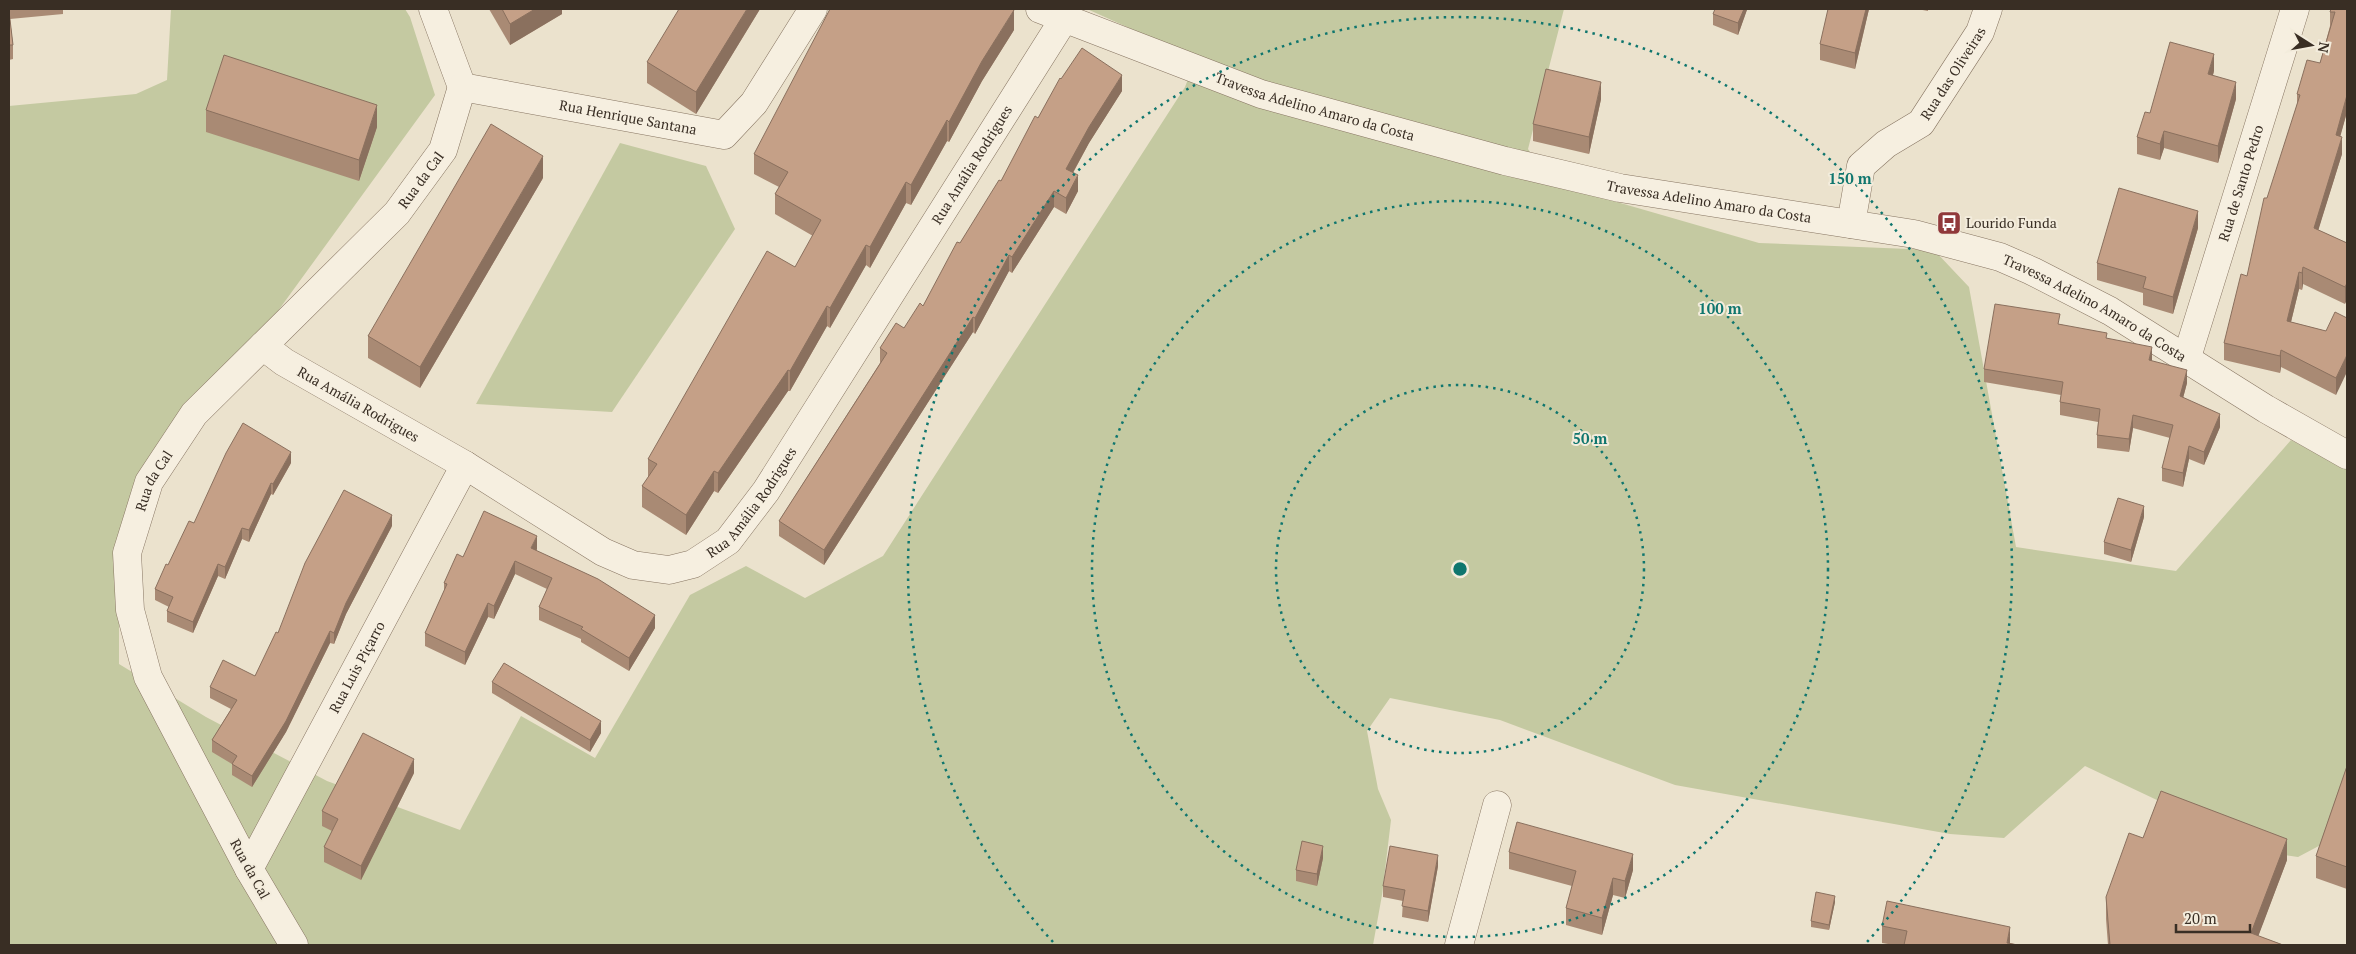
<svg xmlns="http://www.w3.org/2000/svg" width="2356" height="954" font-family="'PT Serif',serif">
<rect width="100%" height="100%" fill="#ebe2cd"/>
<!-- green -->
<g fill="#c4c9a1">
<path d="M171,9h234l5,8 25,78 -176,242 -77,92 -63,174v61l87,53 121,64 133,49 61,-114 74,42 95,-163 56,-29 59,32 78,-42 302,-469 11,-29 -109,-49h477l-36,140 23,34 208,60 175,7 35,37 47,260 160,24 115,-131 56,30v320l-15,49 -34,18 -29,-4 -184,-87 -81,72 -54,-4 -275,-49 -175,-65 -110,-22 -23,33 11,58 13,31 -9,75 -9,50h-1364v-839l127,-12 31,-14z"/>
<path d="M620,143l86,23 29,63 -123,183 -136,-8z"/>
</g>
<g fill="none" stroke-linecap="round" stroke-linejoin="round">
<defs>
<g id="minor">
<path id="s1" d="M433,9l29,78 262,48 30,-32 59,-94"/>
<path id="s2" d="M1040,9l221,85 244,67 115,27 294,46 86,23 32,14 78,40 156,98 81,46"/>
<path id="s3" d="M1851,224l10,-58 25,-22 35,-21 59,-91 8,-23"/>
<path id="s4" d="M263,346l21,16 181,103 138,87 30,13 36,5 24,-6 35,-23 38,-50 298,-472"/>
<path id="s5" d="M2187,357l108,-348"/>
<path id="s6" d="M249,869l216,-404"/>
<path id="s7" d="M294,945l-45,-76 -101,-192 -18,-67 -3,-57 22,-71 45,-68 203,-201 46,-63 19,-63"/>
<path d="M1459,945l38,-140"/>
</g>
</defs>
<!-- minor casing -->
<use href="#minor" stroke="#877562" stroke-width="29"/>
<!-- minor -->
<use href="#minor" stroke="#f6efe0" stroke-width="28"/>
</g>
<!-- wall -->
<g fill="#a98a74">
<path d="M9,9h54v5l-53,5 3,26v14l-4,1z"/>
<path d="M489,9h73v5l-52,31z"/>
<path d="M760,9l-64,105 -49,-31v-21z"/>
<path d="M1747,9l-9,26 -25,-10v-11z"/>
<path d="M1869,9l-14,60 -35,-9v-16z"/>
<path d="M1917,9h11v2z"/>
<path d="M2347,9v103l-7,24 2,18 -24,76 29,13 -2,61 -42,-20 -1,6 -3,-1 -8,33 35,9 21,-13 -11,77 -55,-28 -1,6 -56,-13v-17l23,-67 50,-172v-10l23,-31 10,-37v-14z"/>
<path d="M1014,30l-32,51 -33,61 -2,-1 -36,64 -5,-2 -36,65 -4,-3 -36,63 -3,-2 -37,65h-2l-70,102 -4,-2 -28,44 -44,-28v-21l6,-8v-19l147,-192 18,-31 -38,-22v-20l4,-7 -25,-13v-20z"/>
<path d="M2214,71l-1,4 23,24 -18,64 -54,-15 -4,12 -23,-6v-17l13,-24z"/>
<path d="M1061,79l61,12 -33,52 -16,30 5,18 -12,23 -12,-7 -42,66 -3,-2 -34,63 -2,-2 -149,233 -45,-29v-15l101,-158v-15l24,-20 19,-22 37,-63 41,-62z"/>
<path d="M1601,99l-12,55 -56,-13v-17z"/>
<path d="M206,110l171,17 -18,54 -153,-49z"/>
<path d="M543,178l-123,210 -52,-30v-22z"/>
<path d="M2198,228l-25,86 -30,-9v-12l-46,-13v-17z"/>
<path d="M2060,324l47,14 45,23 35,22 -4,15 37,29 -16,38 -15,-6 -6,28 -21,-6v-13l8,-30 -37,-10 -4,24 -32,-4v-13l1,-13 -38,-7v-13l1,-7 -77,-13v-13z"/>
<path d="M291,463l-18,32 -2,-1 -22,48 -7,-3 -17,40 -7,-3 -25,57 -26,-11v-11l2,-4 -14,-7v-11l39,-66z"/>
<path d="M2144,517l-13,45 -27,-8v-12z"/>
<path d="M392,526l-46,88 -12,30 -4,-1 -44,89 -34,55 -20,-12v-11l-20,-12v-12l19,-31 -21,-11v-11l45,-11 23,-43z"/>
<path d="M537,549l-1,2 119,77 -26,43 -48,-29v-3l-42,-19v-13l8,-18 -32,-15 -21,45 -6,-2 -23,48 -40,-19v-13l19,-42v-8l19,-26z"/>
<path d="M492,682l109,51 -11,19 -98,-59z"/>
<path d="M2347,766v123l-31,-11v-22z"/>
<path d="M414,773l-53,107 -37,-18v-15l8,-16 -10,-5v-15z"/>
<path d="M2143,838l144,22 -29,76 26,9h-176l-2,-26v-22z"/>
<path d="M1509,852l124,18 -8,28 -12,-3 -11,40 -36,-10v-17l6,-22 -63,-17z"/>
<path d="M1323,858l-6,28 -21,-5v-11z"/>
<path d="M1438,866l-10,56 -26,-5 1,-16 -20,-4v-11z"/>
<path d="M1835,902l-6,28 -18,-3v-6z"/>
<path d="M1882,926l128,17 8,2h-124l-12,-2z"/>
</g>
<!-- shaded-wall -->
<g fill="#8a705e">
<path d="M535,9h27v5l-52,31v-21z"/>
<path d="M747,9h13l-64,105v-22z"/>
<path d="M1744,9h3v1l-9,25v-12z"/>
<path d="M1866,9h3l-14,60v-16z"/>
<path d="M1014,10v20l-32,51 -33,61v-20l33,-61z"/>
<path d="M2214,54v17l-6,20v-17z"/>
<path d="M1122,75v16l-33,52 -23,42v-16l23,-42z"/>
<path d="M1601,82v17l-12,55v-17z"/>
<path d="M2236,82v17l-18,64v-17z"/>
<path d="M2347,95v17l-11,40v-17z"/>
<path d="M377,105v22l-18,54v-21z"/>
<path d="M947,120v21l-36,64v-20z"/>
<path d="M2164,131v17l-4,12v-16z"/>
<path d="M2342,137v17l-28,90v-16z"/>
<path d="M543,156v22l-123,210v-21z"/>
<path d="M1078,175v16l-12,23v-16z"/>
<path d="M906,182v21l-36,65v-21z"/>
<path d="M1054,191v16l-42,66v-16z"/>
<path d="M2198,211v17l-25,86v-17z"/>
<path d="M866,245v20l-36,63v-20z"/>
<path d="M1009,255v16l-34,63v-16z"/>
<path d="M2303,267v17l-1,6v-17z"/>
<path d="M2299,272v17l-12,49v-17z"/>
<path d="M2347,283v17l-2,4v-17z"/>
<path d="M827,306v20l-37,65v-20z"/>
<path d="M973,317v15l-149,233v-15z"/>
<path d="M2152,347v13l-3,13v-13z"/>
<path d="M2281,350v17l-1,6v-17z"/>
<path d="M2347,355v17l-11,23v-17z"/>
<path d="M788,370v21l-70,102v-20z"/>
<path d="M2187,370v13l-7,26v-13z"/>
<path d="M2220,414v13l-16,38v-13z"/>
<path d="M2133,415v13l-4,24v-13z"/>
<path d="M2189,446v13l-6,28v-14z"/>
<path d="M291,452v11l-18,32v-11z"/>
<path d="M714,471v20l-28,44v-20z"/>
<path d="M271,483v11l-22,48v-12z"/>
<path d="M2144,506v11l-13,45v-12z"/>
<path d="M392,515v11l-46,88 -12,30v-11l12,-30z"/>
<path d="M242,528v11l-17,40v-12z"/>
<path d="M537,536v13l-6,12v-13z"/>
<path d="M515,561v13l-21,45v-13z"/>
<path d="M218,564v12l-25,57v-11z"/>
<path d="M488,603v14l-23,48v-13z"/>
<path d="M655,615v13l-26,43v-13z"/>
<path d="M330,631v12l-44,89 -34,55v-11z"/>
<path d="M601,721v12l-11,19v-12z"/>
<path d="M414,759v14l-53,107v-14z"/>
<path d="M2287,839v21l-32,85 -4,-12z"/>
<path d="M1323,846v12l-6,28v-12z"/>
<path d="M1633,854v16l-8,28v-17z"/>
<path d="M1438,855v11l-10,56v-11z"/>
<path d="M1613,878v17l-11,40v-17z"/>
<path d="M1835,896v6l-6,28v-5z"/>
<path d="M2010,927v17l-3,-1z"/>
</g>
<!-- building -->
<g fill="#c5a087" stroke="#8a705e">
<path d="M502,9h33l-25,15z"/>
<path d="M679,9h68l-51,83 -49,-30z"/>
<path d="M830,9h182l2,1 -32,51 -33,61 -2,-2 -36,65 -5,-3 -36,65 -4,-2 -36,63 -3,-2 -37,65 -2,-1 -70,103 -4,-2 -28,44 -44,-29 15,-22 -9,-5 119,-208 28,16 26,-47 -46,-26 13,-22 -34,-18z"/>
<path d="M1715,9h29l-6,14 -25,-9z"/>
<path d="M1828,9h38l-11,44 -35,-9z"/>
<path d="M2331,9h16v86l-11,40 6,2 -28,91 33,15v40l-2,4 -42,-20 -1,6 -3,-1 -12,49 39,10 9,-19 12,6v37l-11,23 -55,-28 -1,6 -56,-13 17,-69 6,2 17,-78h3l33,-103 -3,-1 10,-34 13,3 15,-51h-5z"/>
<path d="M9,11l4,34h-4z"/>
<path d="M2170,42l44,12 -6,20 28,8 -18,64 -54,-15 -4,13 -23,-7 8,-25 5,1z"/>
<path d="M1082,48l40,27 -33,52 -23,42 12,6 -12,23 -12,-7 -42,66 -3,-2 -34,63 -2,-1 -149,233 -45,-29 108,-168 -7,-5 16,-25 8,5 16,-25 3,3 34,-64 3,1 39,-63 2,1 34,-65 3,2 22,-40 1,1z"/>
<path d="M224,55l153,50 -18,55 -153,-50z"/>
<path d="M1546,69l55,13 -12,55 -56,-13z"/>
<path d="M491,124l52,32 -123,211 -52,-31z"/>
<path d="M2119,188l79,23 -25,86 -30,-9 3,-11 -49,-14z"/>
<path d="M1995,304l65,10 -2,10 49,9 -1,5 46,9 -3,13 38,10 -7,26 40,18 -16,38 -15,-6 -6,27 -21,-5 11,-43 -40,-10 -4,24 -32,-4 3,-26 -40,-7 3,-20 -79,-13z"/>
<path d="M243,423l48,29 -18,32 -2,-1 -22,47 -7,-2 -17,39 -7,-3 -25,58 -26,-11 6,-14 -18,-8 11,-25 2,1 21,-44 5,2 32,-70z"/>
<path d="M344,490l48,25 -46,88 -12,30 -4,-2 -44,90 -34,55 -20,-12 5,-8 -25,-16 25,-40 -27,-13 13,-27 32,16 21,-44 2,1 27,-70z"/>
<path d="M2118,498l26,8 -13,44 -27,-8z"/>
<path d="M484,511l53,25 -6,12 67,31 57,36 -26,43 -48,-29 2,-2 -44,-20 13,-29 -37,-17 -21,45 -6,-3 -23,49 -40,-19 22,-49 -3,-1 13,-29 6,3z"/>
<path d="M504,663l97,58 -11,19 -98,-58z"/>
<path d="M363,733l51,26 -53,107 -37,-19 14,-28 -16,-8z"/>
<path d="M2347,766v101l-31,-11z"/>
<path d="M2161,791l126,48 -36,94 32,12h-173l-4,-48 23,-64 14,5z"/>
<path d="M1517,822l116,32 -8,27 -12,-3 -11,40 -36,-10 10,-37 -67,-19z"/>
<path d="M1302,841l21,5 -6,28 -21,-4z"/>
<path d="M1390,846l48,9 -10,56 -26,-5 3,-16 -22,-4z"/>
<path d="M1816,892l19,4 -6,29 -18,-4z"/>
<path d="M1887,901l123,26 -3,16 11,2h-114l3,-14 -25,-5z"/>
</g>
<!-- distance rings -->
<g fill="none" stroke="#0f766e" stroke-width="2.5" stroke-dasharray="2.5 5">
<circle cx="1460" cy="569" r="184"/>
<circle cx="1460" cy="569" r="368"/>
<path d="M1053 942A552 552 0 1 1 1867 942"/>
</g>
<!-- icons -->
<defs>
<symbol id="bus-square" viewBox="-11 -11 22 22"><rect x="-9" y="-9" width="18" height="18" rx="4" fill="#90383a" stroke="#f3ecdc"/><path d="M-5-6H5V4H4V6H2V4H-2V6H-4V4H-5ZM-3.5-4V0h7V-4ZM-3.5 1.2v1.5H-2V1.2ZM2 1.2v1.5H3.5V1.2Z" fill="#fff"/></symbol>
</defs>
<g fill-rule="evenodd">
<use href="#bus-square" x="1935" y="209" width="28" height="28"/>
</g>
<g text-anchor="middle" stroke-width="4" stroke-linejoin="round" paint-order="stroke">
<!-- street labels -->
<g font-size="14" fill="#392e24" stroke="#f3ecdc">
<text dy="5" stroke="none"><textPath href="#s3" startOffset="192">Rua das Oliveiras</textPath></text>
<text dy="5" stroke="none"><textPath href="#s2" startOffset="292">Travessa Adelino Amaro da Costa</textPath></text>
<text dy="5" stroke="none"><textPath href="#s1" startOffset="252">Rua Henrique Santana</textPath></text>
<text dy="5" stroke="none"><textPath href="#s4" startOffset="982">Rua Amália Rodrigues</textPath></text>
<text dy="5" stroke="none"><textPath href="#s7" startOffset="914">Rua da Cal</textPath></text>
<text dy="5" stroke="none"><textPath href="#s5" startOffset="182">Rua de Santo Pedro</textPath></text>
<text dy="5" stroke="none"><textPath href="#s2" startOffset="698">Travessa Adelino Amaro da Costa</textPath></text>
<text dy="5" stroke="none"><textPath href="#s2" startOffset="1102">Travessa Adelino Amaro da Costa</textPath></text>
<text dy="5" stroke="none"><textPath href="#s4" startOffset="112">Rua Amália Rodrigues</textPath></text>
<text dy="5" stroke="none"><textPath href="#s7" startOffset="509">Rua da Cal</textPath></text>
<text dy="5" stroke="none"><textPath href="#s4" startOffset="578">Rua Amália Rodrigues</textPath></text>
<text dy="5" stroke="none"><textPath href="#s6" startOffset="229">Rua Luis Piçarro</textPath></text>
<text transform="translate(250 869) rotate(61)" y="5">Rua da Cal</text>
</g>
<!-- poi labels -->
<g font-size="14" fill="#392e24" stroke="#f3ecdc" text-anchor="start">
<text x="1966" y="228">Lourido Funda</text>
</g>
</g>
<circle cx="1460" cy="569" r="8" fill="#0f766e" stroke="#f3ecdc" stroke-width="2.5"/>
<g font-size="15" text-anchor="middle" font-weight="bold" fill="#0f766e" stroke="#f3ecdc" stroke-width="4" stroke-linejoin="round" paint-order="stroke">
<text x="1850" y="184">150 m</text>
<text x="1720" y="314">100 m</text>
<text x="1590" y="444">50 m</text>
</g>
<!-- border -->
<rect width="2356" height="954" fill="none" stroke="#392e24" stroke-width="20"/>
<!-- north arrow -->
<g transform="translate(2311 45) rotate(101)" stroke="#f3ecdc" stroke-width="4" paint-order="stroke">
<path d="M0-4L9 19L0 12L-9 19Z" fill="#392e24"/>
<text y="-8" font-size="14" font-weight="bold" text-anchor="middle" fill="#392e24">N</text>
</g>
<!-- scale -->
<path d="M2176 924v8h74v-8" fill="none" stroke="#392e24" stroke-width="2.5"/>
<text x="2184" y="924" font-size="15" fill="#392e24" stroke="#f3ecdc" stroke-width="4" paint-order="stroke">20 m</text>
</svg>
